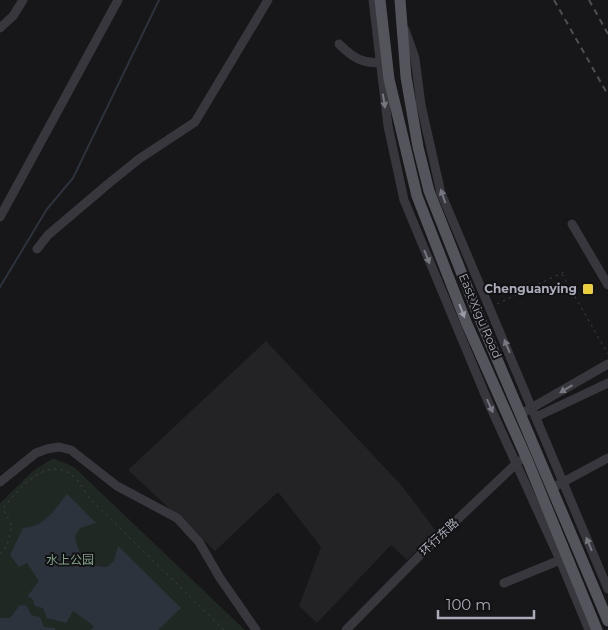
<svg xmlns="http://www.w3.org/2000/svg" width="608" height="630" font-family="Montserrat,'Noto Sans SC',sans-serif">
<rect width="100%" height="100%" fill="#171618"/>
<!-- built -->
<path fill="#232225" d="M266,341l136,145 34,45 -29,29 -16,-15 -74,78 -18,-17 22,-59 -43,-55 -63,59 -87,-81z"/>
<!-- green -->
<path fill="#202823" d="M53,458l21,9 171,163h-245v-127l33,-32z"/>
<!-- water -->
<g fill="#2d333c">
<path d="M67,494l29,29 -16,5 -5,8c4,21 9,30 32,31l7,-6 4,-15 63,62 -23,22h-67l3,-4 -21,-15 -7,12 -19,-5 -4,-10 -8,-2 -3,-8 -5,-1 12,-16 -12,-18 -8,4 -9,-12 13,-27c22,-1 31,-18 44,-34z"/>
<path d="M20,605l7,1 4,9 9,2 4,10 11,1v2h-55v-12h10z"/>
</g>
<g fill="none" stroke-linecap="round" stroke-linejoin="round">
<!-- stream -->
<path stroke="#2d333c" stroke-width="2" d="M0,287l47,-78 26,-31 86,-178"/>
<!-- path -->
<g stroke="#3d3e44" stroke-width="1" stroke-dasharray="2.5 4" stroke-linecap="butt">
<path d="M562,274l46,80"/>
<path d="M497,304l69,-33"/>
<path d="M0,554l7,-8 5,-20 -9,-17c14,-19 41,-51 66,-36 8,4 15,17 20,25l135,132"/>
</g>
<!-- minor -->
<g stroke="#37373d" stroke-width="9">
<path d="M373,0l15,126 16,74 85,204 71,156 29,70"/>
<path d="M0,28l13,-12 10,-16"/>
<path d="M405,30l10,28 6,47 20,88 167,396"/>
<path d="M339,44c14,14 25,21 45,18"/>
<path d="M0,217l118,-217"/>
<path d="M572,224l36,61"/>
<path d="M37,249l11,-14 60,-51 31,-25 56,-37 73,-122"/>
<path d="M521,414l87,-50"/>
<path d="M536,417l72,-34"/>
<path d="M0,482l36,-29 11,-4 12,-2 12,3 46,36 60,32 22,24 21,36 36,52"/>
<path d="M552,488l56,-30"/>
<path d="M504,583l56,-23"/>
<path d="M346,630l75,-76 98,-93"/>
</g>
<!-- major -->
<g stroke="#54545c" stroke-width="11">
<path d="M380,0l9,79 28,117 49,126 60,135 71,173"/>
<path d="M400,0l6,77 12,70 11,44 48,121 131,309"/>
</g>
<!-- rail -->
<g stroke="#4e4f56" stroke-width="2" stroke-dasharray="6 5" stroke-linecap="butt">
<path d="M554,0l54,95"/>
<path d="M589,0l19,34"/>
</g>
</g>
<!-- one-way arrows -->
<defs><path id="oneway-solid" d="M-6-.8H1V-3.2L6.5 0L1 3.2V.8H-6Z" transform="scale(1.25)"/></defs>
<g fill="#767781">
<use href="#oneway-solid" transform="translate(384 101) rotate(81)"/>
<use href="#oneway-solid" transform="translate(443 196) rotate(-109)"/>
<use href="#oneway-solid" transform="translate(427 257) rotate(68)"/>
<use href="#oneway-solid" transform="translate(507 346) rotate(-112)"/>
<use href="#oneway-solid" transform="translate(566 389) rotate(149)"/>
<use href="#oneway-solid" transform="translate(490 406) rotate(66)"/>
<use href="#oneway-solid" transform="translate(589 544) rotate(-113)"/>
</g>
<use fill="#989aa6" href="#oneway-solid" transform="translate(462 311) rotate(69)"/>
<!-- markers -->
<rect fill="#ecce3a" stroke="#121113" stroke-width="2" x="582" y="283" width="12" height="12" rx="2.5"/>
<g text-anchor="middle" stroke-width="4" stroke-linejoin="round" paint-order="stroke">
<!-- poi labels -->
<g font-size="12" font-weight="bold" fill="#a9abb8" stroke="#121113" text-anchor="end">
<text x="577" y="293">Chenguanying</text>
</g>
<!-- street labels -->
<g font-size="12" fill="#a9abb8" stroke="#121113">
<text transform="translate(480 316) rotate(67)" y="4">East Xigu Road</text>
<text transform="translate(439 537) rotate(-43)" y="4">环行东路</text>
</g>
<!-- park labels -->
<g font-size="12" fill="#80a288" stroke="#121113">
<text x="70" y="564">水上公园</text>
</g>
</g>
<!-- scale -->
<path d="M438 610v8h96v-8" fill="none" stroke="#a9abb8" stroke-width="2.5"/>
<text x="446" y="610" font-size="15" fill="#a9abb8" stroke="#121113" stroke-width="4" paint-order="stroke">100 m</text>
</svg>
